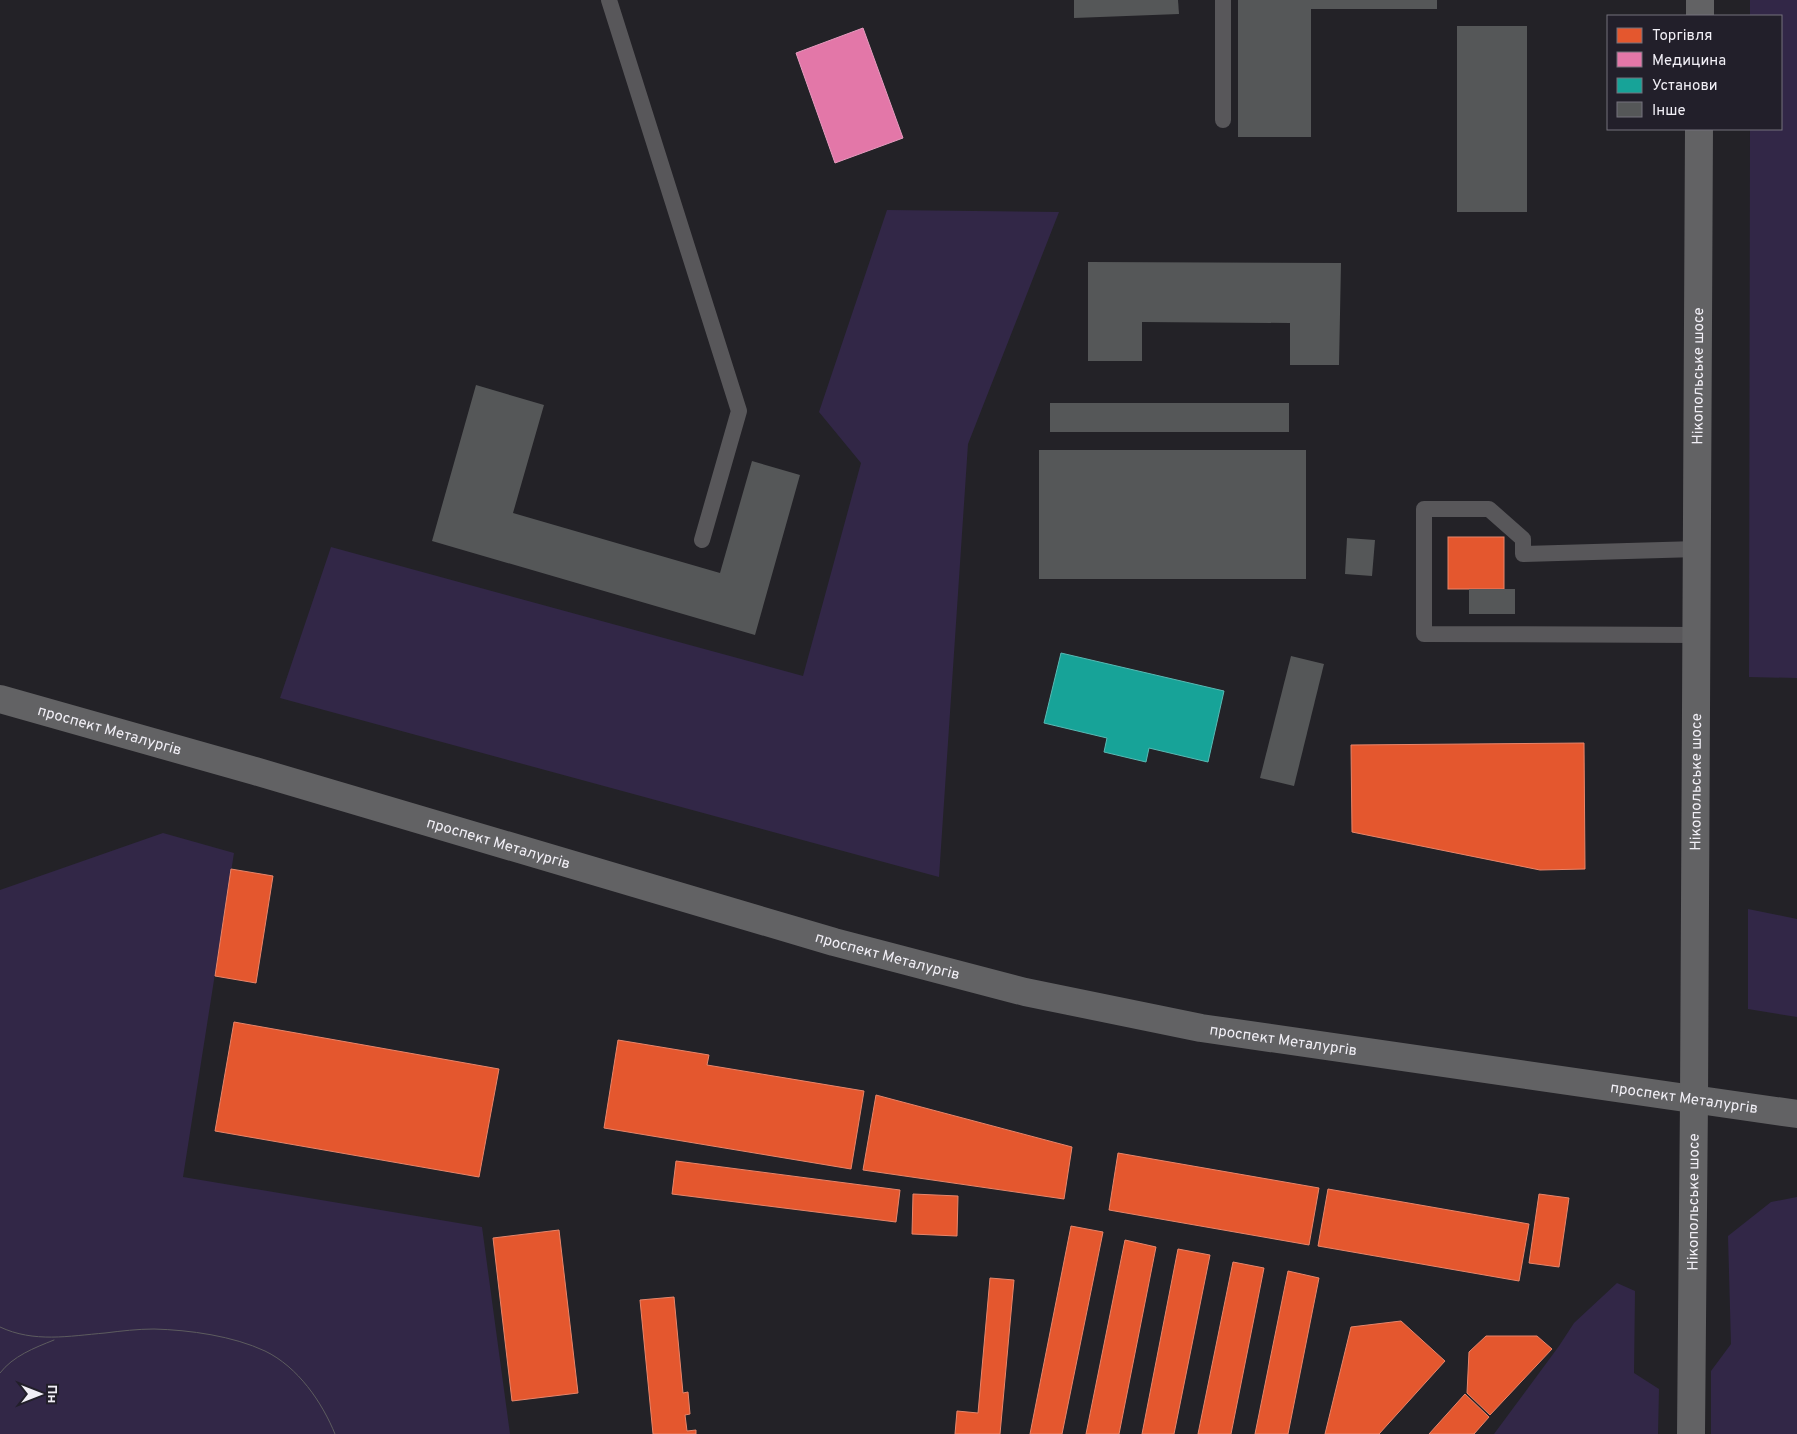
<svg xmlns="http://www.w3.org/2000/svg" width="1797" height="1434" font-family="Overpass,sans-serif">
<rect width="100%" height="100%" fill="#232227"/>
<!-- green -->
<g fill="#322747">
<path d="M1750,0h47v678l-48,-1 1,-548h31v-113h-31z"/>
<path d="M887,210l172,2 -91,232 -29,433 -659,-179 51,-151 472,129 58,-213 -42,-51z"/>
<path d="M163,833l71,20 -51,324 299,50 28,207h-510v-544z"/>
<path d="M1748,909l49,10v98l-49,-8z"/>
<path d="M1797,1197v237h-86v-63l20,-27 -3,-108 43,-34z"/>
<path d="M1617,1283l18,8 -1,82 25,16 -1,45h-164l65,-88 15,-23z"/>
</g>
<!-- shops -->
<g fill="#e4572e" stroke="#e8856a">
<rect x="1448" y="537" width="56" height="52"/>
<path d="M1584,743l1,126 -45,1 -188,-38 -1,-87z"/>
<path d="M231,869l42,7 -17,107 -41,-7z"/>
<path d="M234,1022l265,47 -20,108 -264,-46z"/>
<path d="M618,1040l91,15 -2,10 157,26 -13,78 -247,-41z"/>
<path d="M876,1095l196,52 -8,52 -201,-29z"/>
<path d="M1118,1153l201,35 -10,57 -200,-35z"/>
<path d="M676,1161l224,29 -4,32 -224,-28z"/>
<path d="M1328,1189l201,35 -10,57 -201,-35z"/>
<path d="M913,1194l45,2 -1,40 -45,-2z"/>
<path d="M1539,1194l30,4 -10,69 -30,-4z"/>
<path d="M1071,1226l32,6 -41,202h-32z"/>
<path d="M559,1230l19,163 -66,8 -19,-163z"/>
<path d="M1125,1240l31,7 -37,187h-33z"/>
<path d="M1178,1249l32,6 -36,179h-32z"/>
<path d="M1233,1262l31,6 -33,166h-33z"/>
<path d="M1288,1271l31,7 -31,156h-33z"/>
<path d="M990,1278l24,2 -14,154h-45l2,-23 21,2z"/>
<path d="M674,1297l9,96 5,-1 2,22 -5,1 2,16 9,-1v4h-43l-13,-134z"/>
<path d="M1401,1321l44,40 -66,73h-54l26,-107z"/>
<path d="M1486,1336h51l15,13 -62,66 -23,-22 2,-41z"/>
<path d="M1465,1394l24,23 -15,17h-45z"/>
</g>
<!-- health -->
<path fill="#e377a8" stroke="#e79bbf" d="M863,28l40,110 -68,25 -39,-110z"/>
<!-- public -->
<path fill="#17a398" stroke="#58bab4" d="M1061,653l163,38 -16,71 -59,-14 -3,14 -42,-10 3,-14 -63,-15z"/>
<!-- building -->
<g fill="#555758">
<path d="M1074,0h104l1,14 -105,4z"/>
<path d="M1238,0h199v9h-126v128h-73z"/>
<rect x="1457" y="26" width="70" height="186"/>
<path d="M1088,262l253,1 -2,102h-49v-42l-148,-1v39h-54z"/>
<path d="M476,385l68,20 -31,108 207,60 32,-112 48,14 -45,160 -323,-94z"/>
<rect x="1050" y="403" width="239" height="29"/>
<rect x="1039" y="450" width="267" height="129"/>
<path d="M1347,538l28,2 -3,36 -27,-2z"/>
<rect x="1469" y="589" width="46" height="25"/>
<path d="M1291,656l33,8 -30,122 -34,-8z"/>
</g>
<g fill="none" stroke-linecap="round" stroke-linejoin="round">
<!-- lane -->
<g stroke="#58575a" stroke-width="16">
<path d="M609,0l130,411 -37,129"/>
<path d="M1223,0v120"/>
<path d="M1697,635l-273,-1v-125h65l34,30v15l174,-5"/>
</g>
<!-- primary -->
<g stroke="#626264" stroke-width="28">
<path d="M1700,16v-16"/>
<path id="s1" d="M0,699l255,72 579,171 191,50 176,36 596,86"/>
<path id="s2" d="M1691,1434l3,-334 5,-971"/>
</g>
<!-- tram -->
<g stroke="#5d5c5f" stroke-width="1">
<path d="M0,1327c34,16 69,9 105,6 16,-2 33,-4 49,-4 36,1 79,7 111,22 33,16 57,51 70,83"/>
<path d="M0,1373c13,-17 34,-25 54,-33"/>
</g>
</g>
<g text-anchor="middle" stroke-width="5" stroke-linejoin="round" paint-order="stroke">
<!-- street labels -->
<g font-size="15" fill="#f1eff6" stroke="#221f2a">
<text dy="5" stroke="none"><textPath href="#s2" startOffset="1058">Нікопольське шосе</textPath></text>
<text dy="5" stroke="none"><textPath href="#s1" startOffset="114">проспект Металургів</textPath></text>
<text dy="5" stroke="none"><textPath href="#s2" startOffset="652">Нікопольське шосе</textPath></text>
<text dy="5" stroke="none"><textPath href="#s1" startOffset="519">проспект Металургів</textPath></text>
<text dy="5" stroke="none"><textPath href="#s1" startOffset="924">проспект Металургів</textPath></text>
<text dy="5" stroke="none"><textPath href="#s1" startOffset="1329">проспект Металургів</textPath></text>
<text dy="5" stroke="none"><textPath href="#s1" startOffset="1734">проспект Металургів</textPath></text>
<text dy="5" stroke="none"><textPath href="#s2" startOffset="232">Нікопольське шосе</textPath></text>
</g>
</g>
<!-- legend -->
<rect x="1607" y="15" width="175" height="115" fill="#221f2a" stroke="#75727c"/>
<rect x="1617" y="28" width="25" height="15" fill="#e4572e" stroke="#75727c"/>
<text x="1652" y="40" font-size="15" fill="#f1eff6">Торгівля</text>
<rect x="1617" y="52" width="25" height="15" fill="#e377a8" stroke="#75727c"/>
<text x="1652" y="65" font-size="15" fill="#f1eff6">Медицина</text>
<rect x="1617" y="78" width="25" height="15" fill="#17a398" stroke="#75727c"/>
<text x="1652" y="90" font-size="15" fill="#f1eff6">Установи</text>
<rect x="1617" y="102" width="25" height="15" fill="#555758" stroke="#75727c"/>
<text x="1652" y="115" font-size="15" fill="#f1eff6">Інше</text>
<!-- north arrow -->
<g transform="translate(40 1394) rotate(90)" stroke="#221f2a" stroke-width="4" paint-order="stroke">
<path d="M0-4L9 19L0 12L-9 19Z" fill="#f1eff6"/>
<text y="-8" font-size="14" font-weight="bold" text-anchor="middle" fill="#f1eff6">Пн</text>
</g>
</svg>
